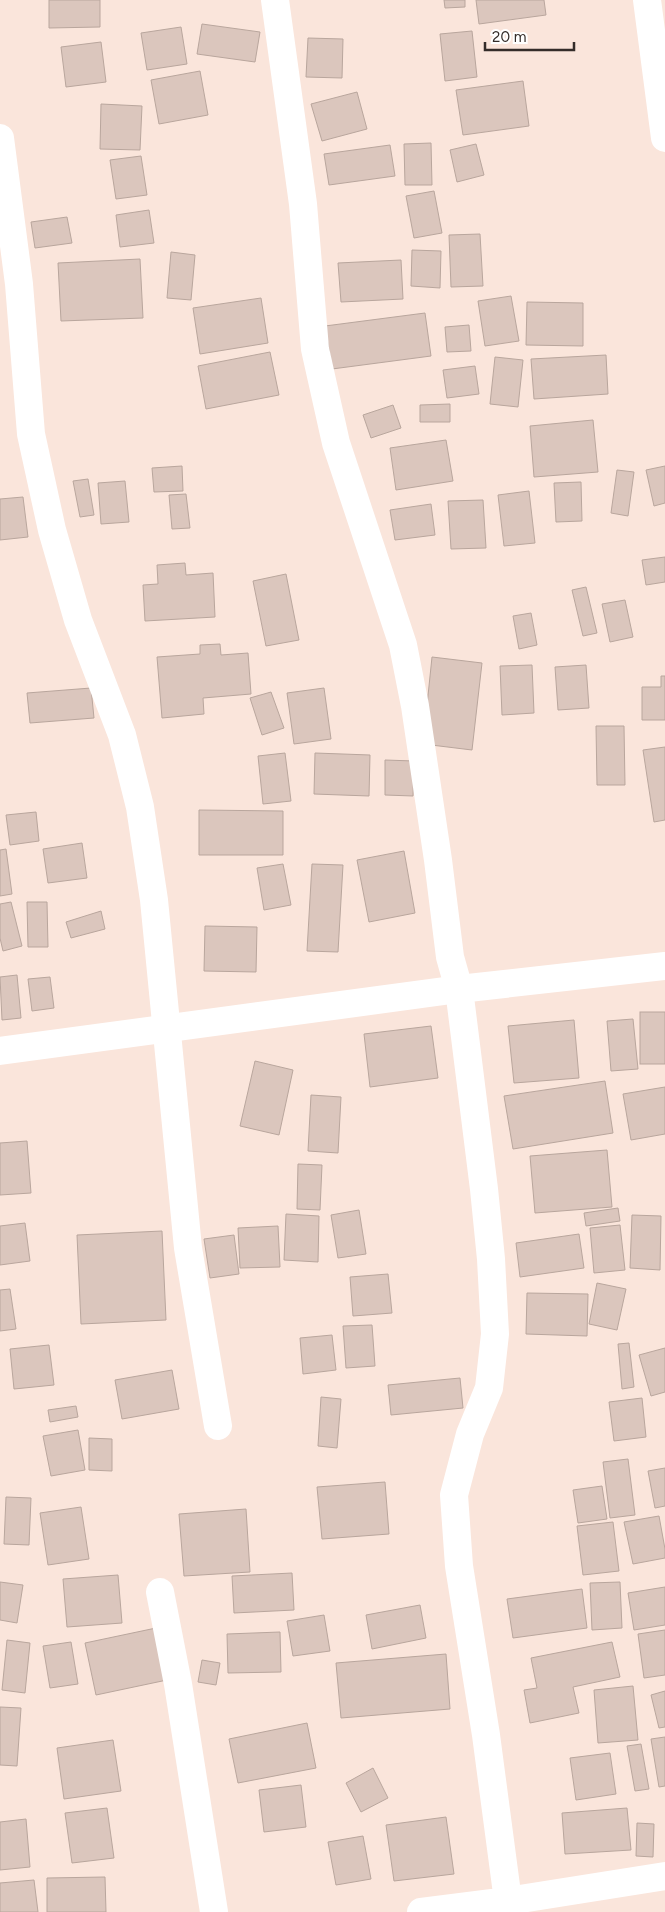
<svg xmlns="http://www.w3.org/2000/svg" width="665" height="1912" font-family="Figtree,sans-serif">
<rect width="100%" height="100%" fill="#fae5db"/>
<!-- building -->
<g fill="#dbc6bd" stroke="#b9a69d">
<path d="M49,0h51v27l-51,1z"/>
<path d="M444,0h21v7l-20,1z"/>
<path d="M476,0h68l2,15 -67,9z"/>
<path d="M202,24l58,8 -5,30 -58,-8z"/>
<path d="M181,27l6,37 -40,6 -6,-37z"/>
<path d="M472,31l5,46 -32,4 -5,-47z"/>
<path d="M308,38l35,1 -1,39 -36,-1z"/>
<path d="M101,42l5,40 -40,5 -5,-40z"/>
<path d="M200,71l8,44 -49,9 -8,-44z"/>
<path d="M523,81l6,45 -66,9 -7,-45z"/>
<path d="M357,92l10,37 -45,12 -11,-37z"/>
<path d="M101,104l41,2 -2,44 -40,-1z"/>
<path d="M431,143l1,42h-27l-1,-41z"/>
<path d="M476,144l8,31 -27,7 -7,-32z"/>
<path d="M390,145l5,31 -66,9 -5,-31z"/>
<path d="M141,156l6,39 -31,4 -6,-39z"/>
<path d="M434,191l8,42 -28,5 -8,-42z"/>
<path d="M149,210l5,33 -34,4 -4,-32z"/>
<path d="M67,217l5,26 -37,5 -4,-26z"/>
<path d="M480,234l3,52 -32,1 -2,-52z"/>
<path d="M412,250l29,1 -1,37 -29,-2z"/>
<path d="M171,252l24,3 -4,45 -24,-2z"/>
<path d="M140,259l3,59 -82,3 -3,-58z"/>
<path d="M401,260l2,39 -62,3 -3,-39z"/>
<path d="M511,296l8,45 -34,5 -7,-45z"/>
<path d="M261,298l7,45 -68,11 -7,-46z"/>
<path d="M527,302l56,1v43l-57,-1z"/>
<path d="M425,313l6,43 -99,13 -7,-43z"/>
<path d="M469,325l2,26 -24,1 -2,-25z"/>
<path d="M270,352l9,43 -73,14 -8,-43z"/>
<path d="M606,355l2,39 -74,5 -3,-40z"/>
<path d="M495,357l28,3 -5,47 -28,-3z"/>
<path d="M475,366l4,28 -32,4 -4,-28z"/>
<path d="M450,404v18h-30v-17z"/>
<path d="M393,405l8,23 -30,10 -8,-23z"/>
<path d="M593,420l5,52 -64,5 -4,-51z"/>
<path d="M446,440l7,41 -57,9 -6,-42z"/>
<path d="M182,466l1,25 -29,1 -2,-24z"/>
<path d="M665,466v37l-11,3 -8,-36z"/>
<path d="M617,470l17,2 -6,44 -17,-3z"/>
<path d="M88,479l6,36 -14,2 -7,-36z"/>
<path d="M125,481l4,41 -28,2 -3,-41z"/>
<path d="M581,482l1,39 -26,1 -2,-39z"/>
<path d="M529,491l6,52 -31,3 -6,-51z"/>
<path d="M186,494l4,34 -18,1 -3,-34z"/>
<path d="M23,497l5,40 -28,3v-41z"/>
<path d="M483,500l3,48 -35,1 -3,-48z"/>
<path d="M431,504l4,31 -40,5 -5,-30z"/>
<path d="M665,557v25l-19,3 -4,-25z"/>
<path d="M185,563l1,12 27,-2 2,44 -70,4 -2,-36 15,-1 -1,-19z"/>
<path d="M286,574l13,66 -33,6 -13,-65z"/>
<path d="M586,587l11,46 -14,3 -11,-46z"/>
<path d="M625,600l8,37 -23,5 -8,-38z"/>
<path d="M531,613l6,32 -18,4 -6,-33z"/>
<path d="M220,644l1,11 27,-2 3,41 -48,4 1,16 -42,4 -5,-61 43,-3v-9z"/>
<path d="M432,657l50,6 -10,87 -49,-6z"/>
<path d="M532,665l2,48 -32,2 -2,-49z"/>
<path d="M586,665l3,43 -31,2 -3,-43z"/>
<path d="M661,676h4v44h-23v-33h19z"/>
<path d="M91,688l3,30 -64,5 -3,-30z"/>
<path d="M324,688l7,51 -37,5 -7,-51z"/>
<path d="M271,692l13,36 -22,7 -12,-37z"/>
<path d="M596,726h28l1,59h-28z"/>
<path d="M665,747v73l-11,2 -11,-72z"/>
<path d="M285,753l6,48 -28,3 -5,-48z"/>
<path d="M315,753l55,2 -1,41 -55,-2z"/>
<path d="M385,760l29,1 -1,35 -28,-1z"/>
<path d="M199,810l84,1v44h-84z"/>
<path d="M36,812l3,29 -29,4 -4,-30z"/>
<path d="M82,843l5,35 -39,5 -5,-34z"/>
<path d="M6,849l6,45 -12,2v-46z"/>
<path d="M404,851l11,62 -46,9 -12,-62z"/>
<path d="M283,864l8,41 -27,5 -7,-42z"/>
<path d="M312,864l31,1 -5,87 -31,-1z"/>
<path d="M11,902l11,44 -19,5 -3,-13v-34z"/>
<path d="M27,902h20l1,45h-20z"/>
<path d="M101,911l4,18 -34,9 -5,-16z"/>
<path d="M205,926l52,1 -1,45 -52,-1z"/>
<path d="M17,975l4,43 -19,2 -2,-43z"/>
<path d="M50,977l4,31 -22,3 -4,-32z"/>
<rect x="640" y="1012" width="25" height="52"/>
<path d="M633,1019l5,50 -27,2 -4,-50z"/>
<path d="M574,1020l5,58 -65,5 -6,-57z"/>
<path d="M431,1026l7,52 -68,9 -6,-53z"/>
<path d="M255,1061l38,9 -14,65 -39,-9z"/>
<path d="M605,1081l8,52 -100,16 -9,-53z"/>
<path d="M665,1087v47l-34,6 -8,-46z"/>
<path d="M311,1095l30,2 -3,56 -30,-2z"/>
<path d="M27,1141l4,52 -31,2v-52z"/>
<path d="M607,1150l5,57 -77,6 -5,-57z"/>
<path d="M298,1164l24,1 -2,45 -23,-1z"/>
<path d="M618,1208l2,13 -34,5 -2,-13z"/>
<path d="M359,1210l7,44 -28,4 -7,-43z"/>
<path d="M286,1214l33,2 -1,46 -34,-2z"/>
<path d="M632,1215l29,1 -1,54 -30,-2z"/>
<path d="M25,1223l5,38 -30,4v-39z"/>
<path d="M620,1225l5,45 -31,3 -4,-45z"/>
<path d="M278,1226l2,41 -40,1 -2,-40z"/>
<path d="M162,1231l4,89 -85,4 -4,-89z"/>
<path d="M579,1234l5,34 -64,9 -4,-34z"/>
<path d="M234,1235l5,39 -29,4 -6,-39z"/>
<path d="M388,1274l4,39 -39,3 -3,-39z"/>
<path d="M597,1283l29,6 -9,41 -28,-6z"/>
<path d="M10,1289l6,40 -16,2v-41z"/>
<path d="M527,1293l61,1 -1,42 -61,-2z"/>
<path d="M372,1325l3,41 -29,2 -3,-42z"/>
<path d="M332,1335l4,35 -33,4 -3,-36z"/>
<path d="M629,1343l5,44 -12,2 -4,-45z"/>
<path d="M49,1345l5,40 -40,4 -4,-40z"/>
<path d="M665,1348v44l-14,4 -12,-41z"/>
<path d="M172,1370l7,39 -57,10 -7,-39z"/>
<path d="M460,1378l3,30 -72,7 -3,-30z"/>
<path d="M321,1397l20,2 -4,49 -19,-2z"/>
<path d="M642,1398l4,39 -32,4 -5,-39z"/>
<path d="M76,1406l2,11 -28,5 -2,-12z"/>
<path d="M78,1430l7,40 -34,6 -8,-40z"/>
<path d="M89,1438l23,1v32l-23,-1z"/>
<path d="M628,1459l7,56 -25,3 -7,-56z"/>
<path d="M665,1468v38l-10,2 -7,-37z"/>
<path d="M385,1482l4,52 -67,5 -5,-52z"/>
<path d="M602,1486l5,33 -29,4 -5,-33z"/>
<path d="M6,1497l25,1 -2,47 -25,-1z"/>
<path d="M81,1507l8,52 -41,6 -8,-52z"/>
<path d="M246,1509l4,63 -66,4 -5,-62z"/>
<path d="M659,1516l6,33v9l-32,6 -9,-42z"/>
<path d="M613,1522l6,49 -36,4 -6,-49z"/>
<path d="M292,1573l2,37 -60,3 -2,-37z"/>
<path d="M118,1575l4,48 -55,4 -4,-48z"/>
<path d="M0,1582l23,3 -6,38 -17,-3z"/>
<path d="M620,1582l2,46 -30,2 -2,-47z"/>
<path d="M665,1587v38l-31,5 -6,-37z"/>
<path d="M582,1589l5,39 -74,10 -6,-39z"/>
<path d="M420,1605l6,33 -54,11 -6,-34z"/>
<path d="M324,1615l6,36 -37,5 -6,-35z"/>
<path d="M156,1628l11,52 -71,15 -11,-52z"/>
<path d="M665,1630v45l-21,3 -6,-44z"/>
<path d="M280,1632l1,40 -53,1 -1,-39z"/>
<path d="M7,1640l23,3 -5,50 -23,-3z"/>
<path d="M71,1642l7,42 -28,4 -7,-42z"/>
<path d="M612,1642l8,35 -47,10 6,26 -49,10 -6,-33 13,-2 -6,-30z"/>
<path d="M446,1654l4,55 -109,9 -5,-55z"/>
<path d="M202,1660l18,3 -4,22 -18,-3z"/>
<path d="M633,1686l5,54 -40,3 -4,-53z"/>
<path d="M665,1691v36l-6,1 -8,-33z"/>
<path d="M0,1707l21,1 -4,58 -17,-1z"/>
<path d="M307,1723l9,45 -78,15 -9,-44z"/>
<path d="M665,1737v49l-6,1 -8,-48z"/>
<path d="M113,1740l8,51 -57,8 -7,-51z"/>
<path d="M641,1744l8,45 -14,2 -8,-45z"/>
<path d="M610,1753l6,41 -40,6 -6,-42z"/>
<path d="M373,1768l15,30 -27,14 -15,-29z"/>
<path d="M301,1785l5,42 -42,5 -5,-42z"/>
<path d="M107,1808l7,50 -42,5 -7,-50z"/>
<path d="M627,1808l4,42 -66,4 -3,-41z"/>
<path d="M446,1817l8,57 -60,7 -8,-56z"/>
<path d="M26,1819l4,48 -30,3v-48z"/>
<path d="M637,1823l17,1 -1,33 -17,-1z"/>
<path d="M363,1836l8,43 -35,6 -8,-43z"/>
<path d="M105,1877l1,35h-59v-34z"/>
<path d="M34,1880l4,32h-38v-29z"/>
</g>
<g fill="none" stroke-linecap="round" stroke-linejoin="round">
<!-- street -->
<g stroke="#fff" stroke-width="28">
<path d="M275,0l28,204 12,145 21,94 67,202 12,61 23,154 12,97 9,32 25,200 7,70 4,75 -6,54 -19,46 -16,61 5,71 27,169 22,166 -87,11"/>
<path d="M647,0l18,138"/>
<path d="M0,138l19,146 12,150 21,96 26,90 44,115 18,72 14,93 34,348 30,178"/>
<path d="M0,1051l459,-62 206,-23"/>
<path d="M160,1592l18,92 36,228"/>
<path d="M509,1912l-1,-11 157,-25"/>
</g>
</g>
<!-- scale -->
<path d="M485 42v8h89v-8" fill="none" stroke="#342c29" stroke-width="2.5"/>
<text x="492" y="42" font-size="15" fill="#342c29" stroke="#ffffff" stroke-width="4" paint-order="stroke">20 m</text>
</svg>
